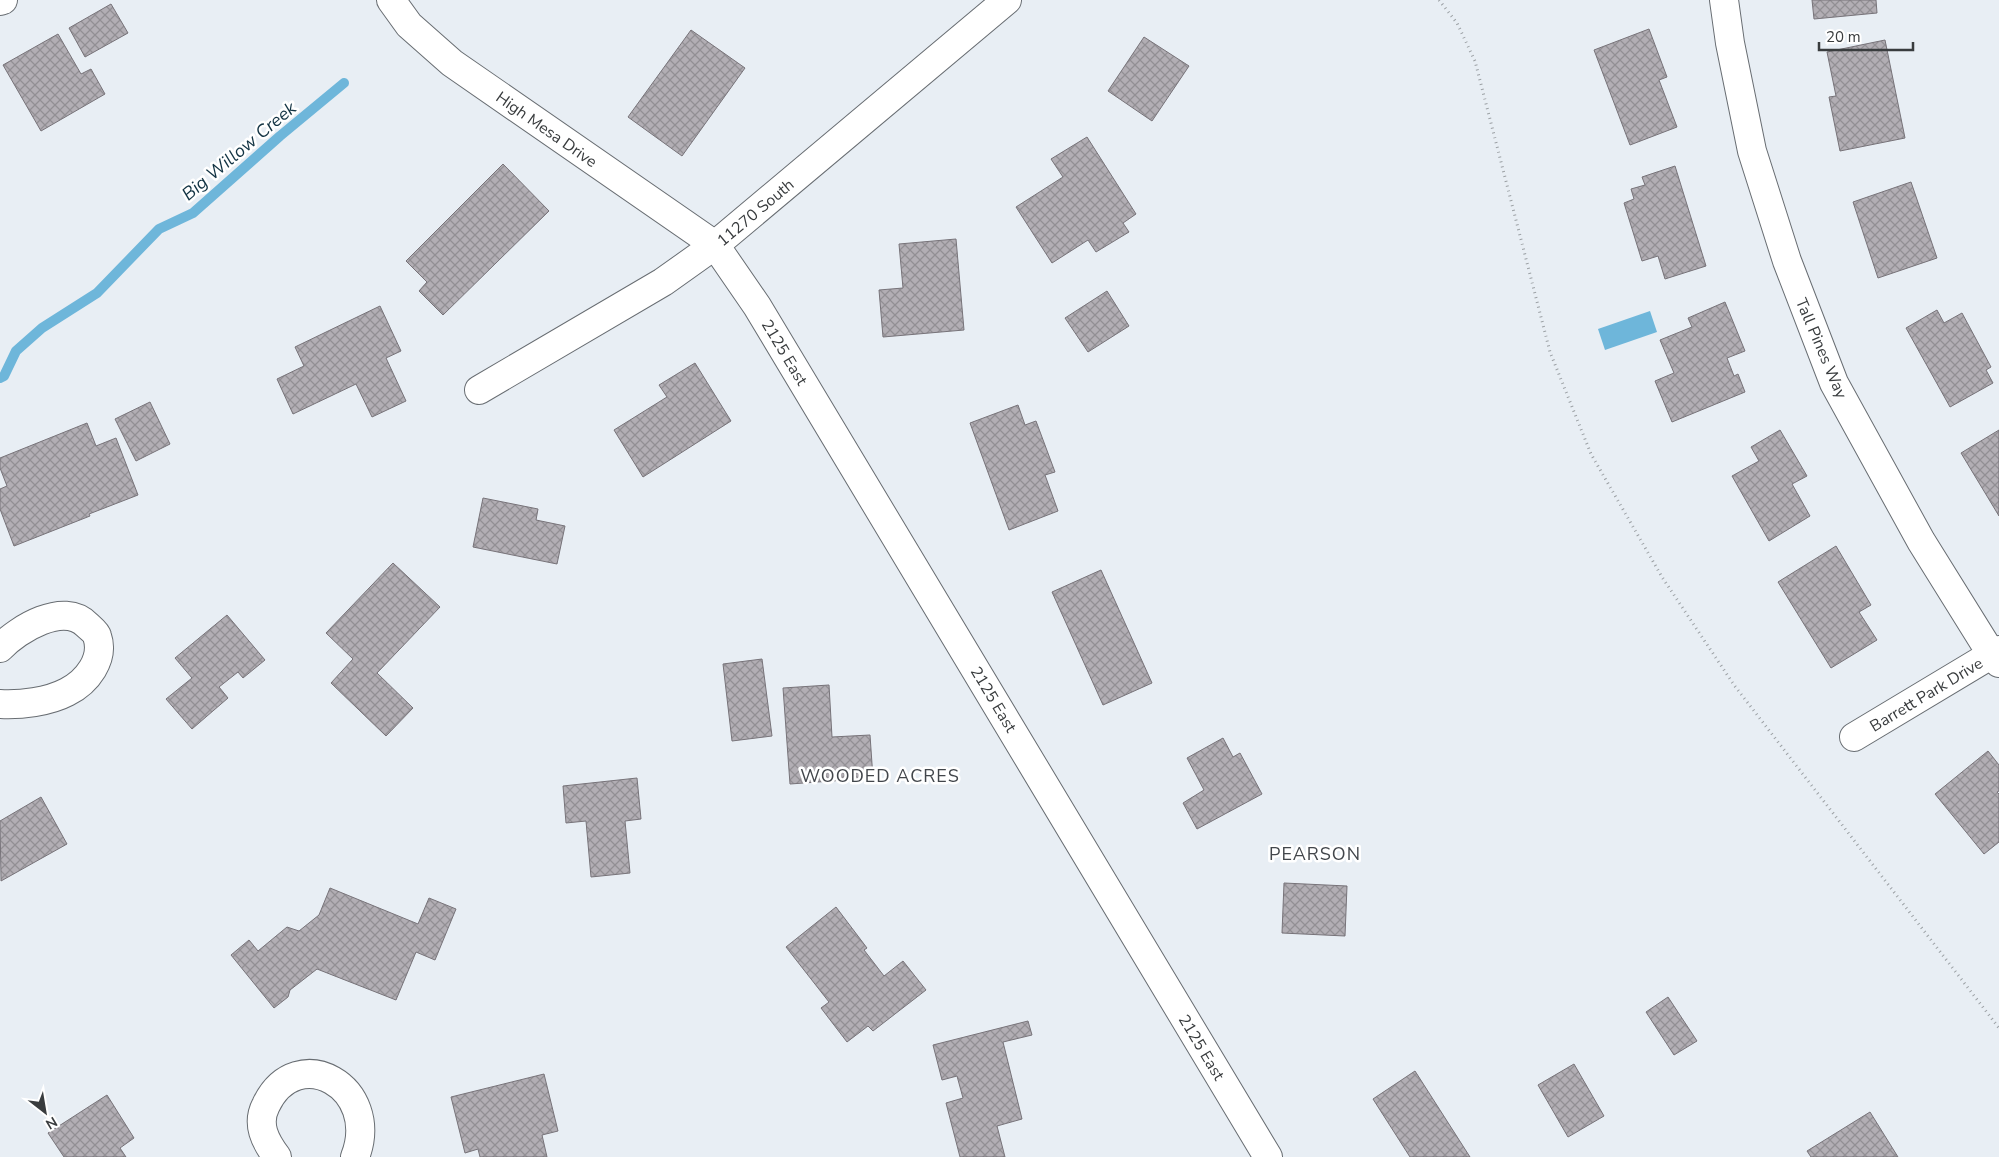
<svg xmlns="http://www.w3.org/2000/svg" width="1999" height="1157" font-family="'Nunito Sans',sans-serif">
<defs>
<pattern id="building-cross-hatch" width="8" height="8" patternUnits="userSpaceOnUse" patternTransform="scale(1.25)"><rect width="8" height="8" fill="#b2aeb4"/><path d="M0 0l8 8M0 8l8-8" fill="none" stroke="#928f94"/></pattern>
</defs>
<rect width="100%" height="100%" fill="#e8eef4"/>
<!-- water -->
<path fill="#6eb6da" d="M1650,311l7,21 -52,18 -7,-21z"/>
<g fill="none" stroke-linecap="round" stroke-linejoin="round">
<!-- stream -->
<path stroke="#6eb6da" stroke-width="10" d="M0,378l4,-2 12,-25 26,-23 55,-35 62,-64 34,-16 87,-77 64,-53"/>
</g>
<!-- building -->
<g fill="url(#building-cross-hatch)" stroke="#777379">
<path d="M1812,0h64l1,13 -63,6z"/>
<path d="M111,4l17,29 -43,24 -16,-29z"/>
<path d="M1649,29l18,48 -8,3 18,47 -47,18 -36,-95z"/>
<path d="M691,30l54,38 -63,88 -54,-39z"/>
<path d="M58,34l23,40 10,-5 14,25 -64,37 -38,-66z"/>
<path d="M1144,37l45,29 -37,55 -44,-30z"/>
<path d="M1885,40l20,98 -65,13 -11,-54 7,-1 -9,-44z"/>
<path d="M1087,137l49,77 -13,9 6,9 -33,20 -8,-12 -36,23 -36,-56 47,-30 -12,-18z"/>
<path d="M503,164l46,47 -106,104 -24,-24 8,-9 -21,-21z"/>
<path d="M1675,166l31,100 -41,13 -7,-23 -16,5 -18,-58 10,-4 -3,-10 14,-4 -3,-8z"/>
<path d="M1911,182l26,76 -59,20 -25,-76z"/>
<path d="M956,239l8,91 -81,7 -4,-47 24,-2 -4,-44z"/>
<path d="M1107,291l22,35 -41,26 -23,-34z"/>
<path d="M1725,302l20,49 -18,7 7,18 4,-2 7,18 -73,30 -17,-41 19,-8 -14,-33 32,-13 -4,-9z"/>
<path d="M380,306l21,45 -15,7 20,43 -34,16 -16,-33 -63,30 -16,-35 27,-13 -9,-19z"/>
<path d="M1937,310l7,13 18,-10 29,54 -5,3 7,13 -43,24 -44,-79z"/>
<path d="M695,363l36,58 -88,56 -29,-47 53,-33 -8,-12z"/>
<path d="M150,402l20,42 -34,17 -21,-42z"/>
<path d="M1018,405l7,20 11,-4 19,51 -10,3 13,36 -49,19 -39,-107z"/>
<path d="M87,423l9,23 20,-8 22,57 -49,19 1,2 -76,30 -14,-37v-20l7,-3 -7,-18v-10z"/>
<path d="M1780,430l27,46 -15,8 18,32 -41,25 -37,-65 27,-15 -8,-14z"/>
<path d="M1999,430v86l-38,-63z"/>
<path d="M483,498l55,11 -2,11 29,6 -8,38 -84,-17z"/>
<path d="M1836,546l35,59 -12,7 18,28 -46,28 -53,-86z"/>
<path d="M393,563l47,44 -63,66 36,35 -27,28 -55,-53 22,-24 -27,-26z"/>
<path d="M1101,570l51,113 -49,22 -51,-113z"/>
<path d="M227,615l38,45 -22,18 -5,-6 -19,15 9,11 -36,31 -26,-30 26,-21 -17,-20z"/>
<path d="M762,659l10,77 -40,5 -9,-77z"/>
<path d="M829,685l3,52 38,-2 3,43 -83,6 -7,-96z"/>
<path d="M1223,738l10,19 7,-4 22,41 -65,35 -14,-26 21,-13 -17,-32z"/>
<path d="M1988,751l11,14v26l-2,1 2,2v48l-15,12 -49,-60z"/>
<path d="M637,778l4,41 -16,2 5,52 -39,4 -5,-56 -20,2 -3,-37z"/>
<path d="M41,797l26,47 -66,37 -1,-60z"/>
<path d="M1284,883l63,3 -2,50 -63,-3z"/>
<path d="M330,888l88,36 11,-26 27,11 -21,51 -19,-8 -20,48 -79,-31 -27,21 -2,7 -14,11 -43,-53 18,-15 9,11 29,-24 12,4 20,-16z"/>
<path d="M836,907l31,41 -3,2 20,26 19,-15 23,29 -53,41 -5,-5 -21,16 -26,-34 8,-6 -43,-55z"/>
<path d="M1668,997l29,44 -23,14 -28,-43z"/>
<path d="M1028,1021l4,14 -29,7 19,77 -25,7 8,31h-45l-14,-54 17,-5 -6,-22 -15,4 -9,-35z"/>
<path d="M1574,1064l30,52 -36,21 -30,-52z"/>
<path d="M1415,1071l55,86h-60l-37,-58z"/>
<path d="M544,1074l14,57 -16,4 5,22h-67l-2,-8 -13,4 -14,-56z"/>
<path d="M107,1095l27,43 -14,10 6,9h-62l-16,-24z"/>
<path d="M1870,1112l28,45h-87l-4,-6z"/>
</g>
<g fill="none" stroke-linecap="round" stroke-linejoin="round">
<defs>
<g id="minor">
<path d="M391,0l18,25 43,38 263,182 42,61 511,851"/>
<path d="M1724,0l6,43 22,108 35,110 47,122 87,158 71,114 7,8"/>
<path d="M0,1l3,-1"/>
<path d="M479,390l184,-108 52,-37 292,-245"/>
<path d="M0,648c18,-19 64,-47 87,-23 3,3 9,7 10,11 8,23 -10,46 -30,56 -19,10 -46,13 -67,12"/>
<path d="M1854,737l145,-87"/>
<path d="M277,1157c-12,-16 -21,-33 -11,-52 31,-65 116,-18 89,52"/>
</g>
</defs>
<!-- minor casing -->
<use href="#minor" stroke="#686d72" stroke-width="30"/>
<!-- path -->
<path stroke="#9ca1a5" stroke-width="3" stroke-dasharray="1 4" stroke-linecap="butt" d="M1439,0l18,23 18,38 75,291 41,102 71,123 72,108 265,343"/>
<!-- minor -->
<use href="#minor" stroke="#fff" stroke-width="28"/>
</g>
<g text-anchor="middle" stroke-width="5" stroke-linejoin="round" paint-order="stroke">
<!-- street labels -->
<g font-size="16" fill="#393c3e" stroke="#fff">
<text transform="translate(547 129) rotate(35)" y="6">High Mesa Drive</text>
<text transform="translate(755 212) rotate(-40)" y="6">11270 South</text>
<text transform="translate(1822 348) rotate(67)" y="6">Tall Pines Way</text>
<text transform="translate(785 352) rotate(59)" y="6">2125 East</text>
<text transform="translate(1926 694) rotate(-31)" y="6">Barrett Park Drive</text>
<text transform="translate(994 699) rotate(59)" y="6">2125 East</text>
<text transform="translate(1202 1047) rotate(59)" y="6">2125 East</text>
</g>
<!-- water labels -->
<g font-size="18" font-style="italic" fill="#123343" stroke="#fff">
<text transform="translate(239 151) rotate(-40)" y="6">Big Willow Creek</text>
</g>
<!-- neighbourhood labels -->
<g font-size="18" letter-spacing="1" fill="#42464b" stroke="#fff">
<text x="880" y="782">WOODED ACRES</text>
<text x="1315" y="860">PEARSON</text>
</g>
</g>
<!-- north arrow -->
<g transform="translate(45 1112) rotate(149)" stroke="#ffffff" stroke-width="4" paint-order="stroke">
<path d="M0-4L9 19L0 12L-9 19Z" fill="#393c3e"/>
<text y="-8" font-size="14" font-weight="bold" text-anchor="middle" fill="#393c3e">N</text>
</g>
<!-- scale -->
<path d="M1819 42v8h94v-8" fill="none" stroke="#393c3e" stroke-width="2.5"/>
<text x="1826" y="42" font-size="15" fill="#393c3e" stroke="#ffffff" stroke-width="4" paint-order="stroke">20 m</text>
</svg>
